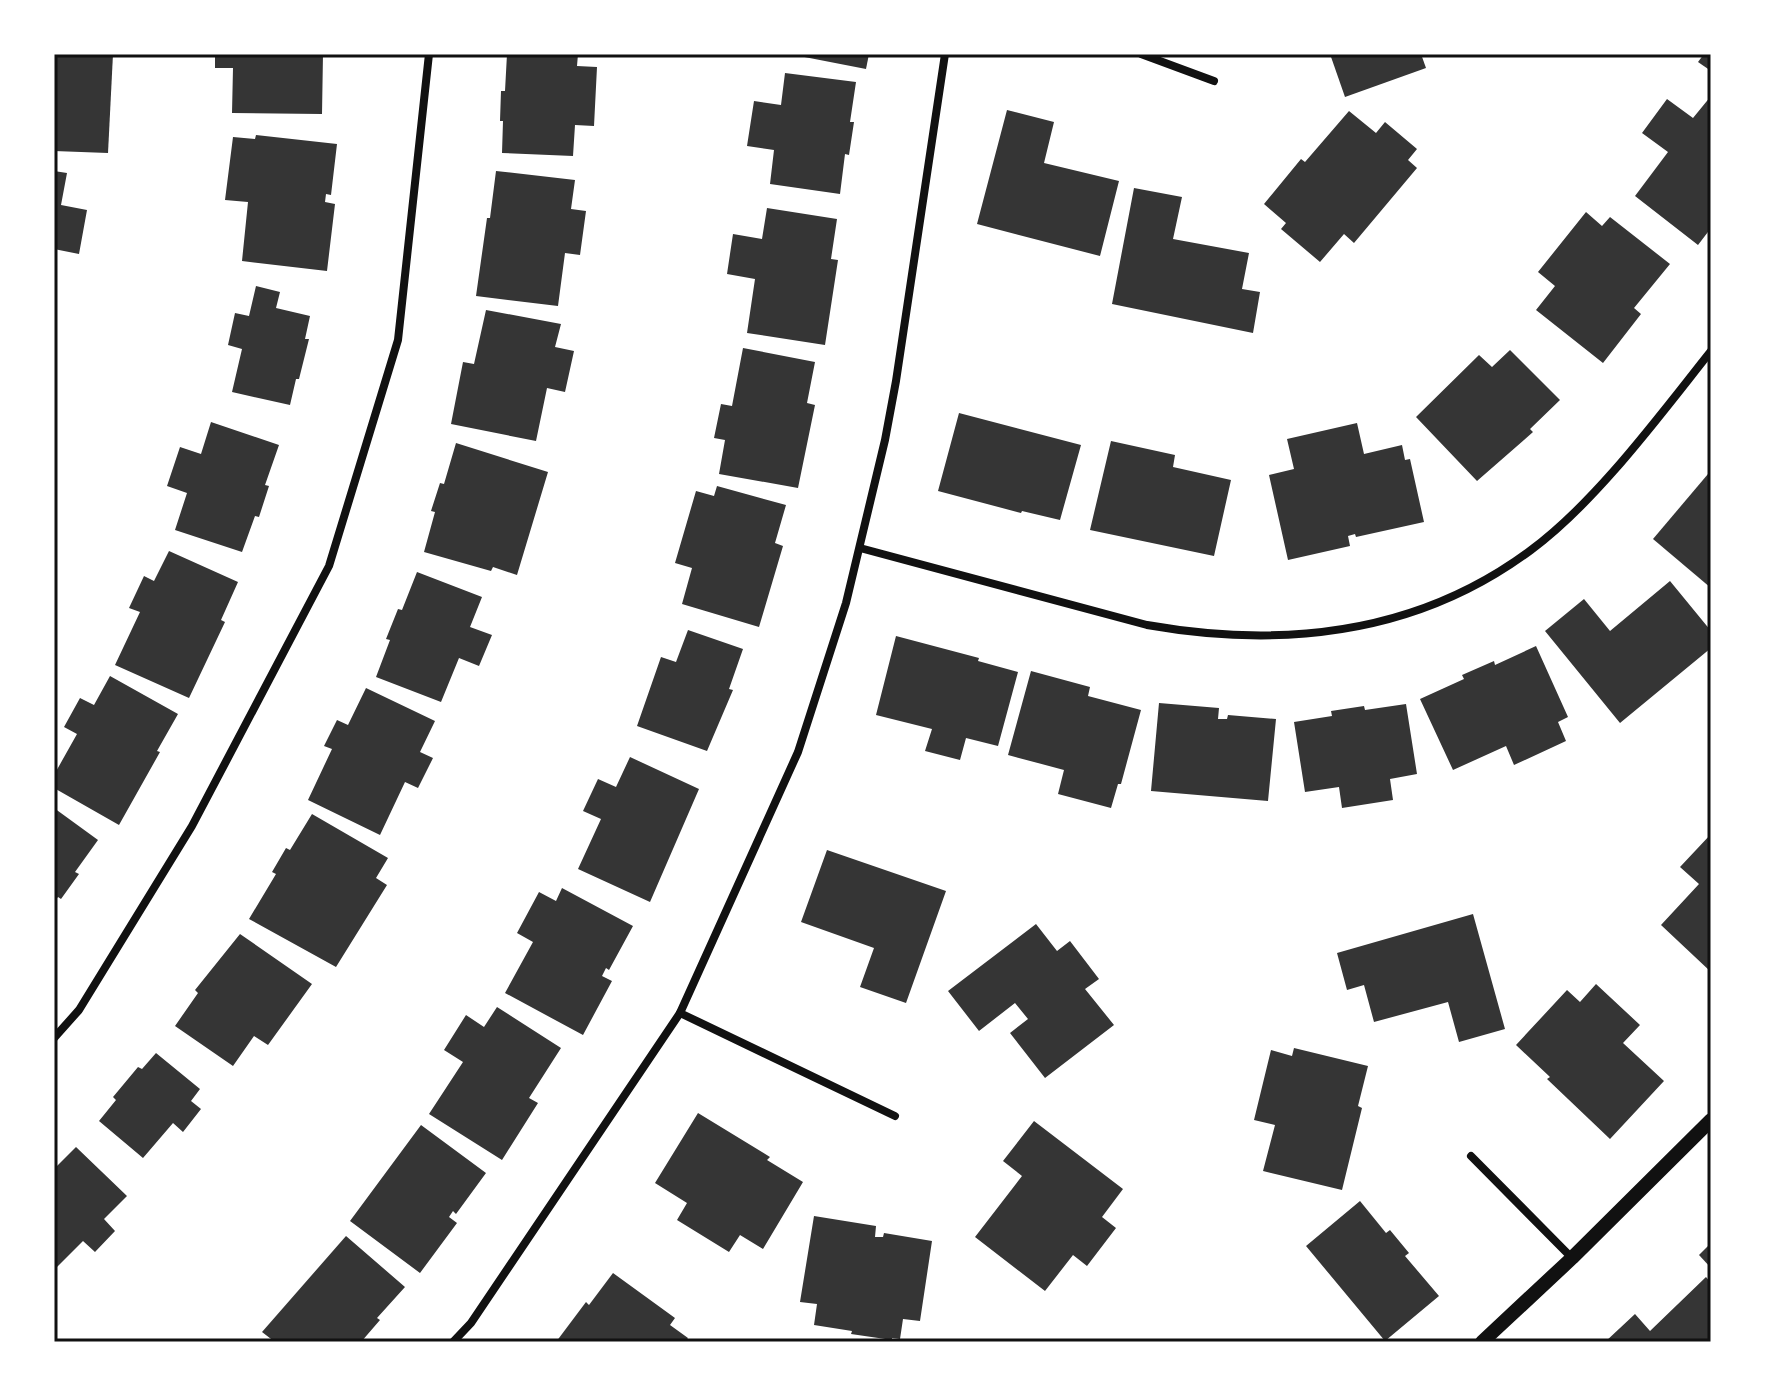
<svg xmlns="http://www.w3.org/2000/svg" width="1765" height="1396" font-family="Merriweather,serif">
<rect width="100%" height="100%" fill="#fff"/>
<!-- building -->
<g fill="#353535">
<path d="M54,54h59l-5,99 -54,-2z"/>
<path d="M215,54h108l-1,60 -90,-1 1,-45h-18z"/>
<path d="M507,54h71l-1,12 20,1 -3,59 -19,-1 -2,31 -71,-3 1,-32h-3l1,-30h4z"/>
<path d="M789,54h80l-3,15z"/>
<path d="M1330,54h91l5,14 -81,29z"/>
<path d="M1704,54h7v17l-13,-9z"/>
<path d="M785,73l71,9 -6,40h4l-5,33 -4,-1 -5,40 -70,-10 4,-34 -27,-4 7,-45 27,4z"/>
<path d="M1711,96v132l-13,17 -63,-49 33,-44 -26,-19 25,-34 26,19z"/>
<path d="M1007,110l47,12 -10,41 75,18 -19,75 -123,-32z"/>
<path d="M1349,111l27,22 9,-11 32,27 -9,11 9,8 -63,75 -10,-9 -24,28 -39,-33 5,-6 -22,-19 37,-45 4,3z"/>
<path d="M256,135l81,9 -6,51 -5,-1 -1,8 10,2 -8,67 -85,-10 6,-59 -23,-2 8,-63 22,2z"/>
<path d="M54,171l13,2 -6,32 26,5 -8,44 -25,-5z"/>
<path d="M496,171l79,9 -4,29 15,2 -6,44 -15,-2 -7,53 -82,-10 11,-78h3z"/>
<path d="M1134,188l48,9 -9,42 76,14 -7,36 18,3 -7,41 -141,-29z"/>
<path d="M767,208l70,11 -6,40 7,1 -13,85 -78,-12 8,-54 -28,-5 6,-40 29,5z"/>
<path d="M1586,212l16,14 8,-9 60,47 -36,44 7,6 -38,49 -67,-53 19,-24 -17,-14z"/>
<path d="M256,286l24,6 -4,16 34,8 -5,23h4l-10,40h-3l-6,26 -58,-13 10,-43 -14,-4 7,-32 14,3z"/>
<path d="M486,310l75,14 -6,23 19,4 -9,41 -18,-4 -11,53 -85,-17 12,-62 11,2z"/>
<path d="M743,348l72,14 -8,41 8,2 -17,83 -79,-14 6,-34 -11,-2 7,-34 11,2z"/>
<path d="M1510,350l50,50 -30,29 3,3 -56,49 -61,-64 63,-62 13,12z"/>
<path d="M959,413l122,32 -21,75 -38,-9 -1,2 -83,-22z"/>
<path d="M211,422l68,23 -14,40 4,1 -10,31 -4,-1 -13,36 -67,-22 12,-37 -20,-7 13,-39 21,7z"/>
<path d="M1357,423l7,31 38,-9 3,15 5,-1 14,63 -68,15 -1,-3 -7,2 2,10 -62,14 -19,-85 25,-6 -7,-30z"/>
<path d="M1111,441l64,14 -2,12 58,13 -17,76 -124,-26z"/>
<path d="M456,443l92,29 -31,103 -24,-8 -2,4 -67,-19 11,-40 -4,-1 9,-28 4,1z"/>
<path d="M1708,474l3,2v112l-58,-49z"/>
<path d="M717,486l69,19 -11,38 8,3 -24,81 -77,-23 10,-36 -17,-5 21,-72 18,5z"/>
<path d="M169,551l69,31 -17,38 4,2 -36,76 -74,-33 25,-53 -11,-4 15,-32 10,5z"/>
<path d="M417,572l65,25 -12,30 22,8 -13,31 -20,-8 -18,44 -65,-25 14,-37 -4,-1 12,-30 4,1z"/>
<path d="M1670,581l41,50v17l-91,75 -75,-92 39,-32 26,32z"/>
<path d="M688,630l55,19 -14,40 4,1 -26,61 -70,-25 24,-69 15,5z"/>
<path d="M896,636l83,22 -1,3 40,11 -20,74 -32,-8 -6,22 -35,-9 7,-22 -56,-14z"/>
<path d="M1536,646l32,71 -10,5 8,19 -52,24 -8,-19 -53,24 -33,-71 44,-20 -2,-4 32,-14 1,4z"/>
<path d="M1031,671l59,16 -2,9 53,14 -20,74h-3l-7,24 -53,-14 6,-24 -56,-15z"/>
<path d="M110,676l68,38 -21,37 3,1 -41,73 -65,-37v-13l23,-41 -13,-7 16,-29 14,7z"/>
<path d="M366,688l69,33 -15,31 13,6 -15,30 -13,-6 -25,53 -72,-35 24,-51 -8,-3 13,-26 11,5z"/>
<path d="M1159,703l60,5 -1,11h9l1,-4 48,4 -8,82 -117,-10z"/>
<path d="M1406,704l11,70 -27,5 3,21 -51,8 -3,-21 -34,5 -11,-70 38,-6 -1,-5 33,-5 1,4z"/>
<path d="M630,757l69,32 -49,113 -72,-33 23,-50 -18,-8 15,-32 18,8z"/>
<path d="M54,808l44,32 -23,32 4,2 -18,25 -3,-2 -4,5z"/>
<path d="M312,814l76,44 -12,20 11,7 -51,82 -87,-48 27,-45 -4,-2 14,-24 4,2z"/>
<path d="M1711,834v138l-50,-47 38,-41 -19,-17z"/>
<path d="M827,850l119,41 -40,112 -46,-16 14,-39 -73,-26z"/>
<path d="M562,888l71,38 -24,44 -3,-2 -4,8 10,5 -29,54 -78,-42 28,-51 -16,-9 22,-41 17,9z"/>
<path d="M1473,914l32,115 -46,13 -11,-40 -74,20 -10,-37 -17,5 -10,-37z"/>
<path d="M1036,924l21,27 13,-10 29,38 -14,10 29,36 -69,53 -35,-45 18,-14 -13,-16 -36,28 -31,-40z"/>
<path d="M240,934l72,50 -44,61 -14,-9 -21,30 -58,-40 23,-33 -3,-3z"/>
<path d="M1596,984l44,41 -17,18 41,38 -54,58 -63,-60 3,-2 -34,-32 51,-55 13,12z"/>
<path d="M497,1007l64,41 -32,50 9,5 -36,57 -73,-46 34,-52 -19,-12 22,-35 18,12z"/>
<path d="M1294,1048l74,18 -10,40 4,2 -20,82 -79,-19 12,-46 -21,-5 17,-70 21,6z"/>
<path d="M156,1053l44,36 -9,12 10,8 -18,23 -10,-9 -30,35 -44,-37 17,-21 -3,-3 25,-30 4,2z"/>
<path d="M698,1113l72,44 -3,3 36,22 -40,67 -23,-14 -11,17 -52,-32 10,-17 -32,-20z"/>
<path d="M1034,1121l89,68 -21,28 14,11 -29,38 -14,-11 -28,36 -70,-54 47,-61 -19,-15z"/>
<path d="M421,1125l65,48 -30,41 -3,-3 -4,6 8,6 -37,50 -70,-52z"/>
<path d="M76,1147l51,49 -23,23 11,12 -20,21 -12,-11 -29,29v-101z"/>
<path d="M1360,1201l26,32 4,-3 19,23 -4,3 34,40 -54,45 -79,-95z"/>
<path d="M814,1216l62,10 -1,11h8l1,-4 48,8 -12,80 -17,-2 -3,20 -8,-1v2l-41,-6 1,-3 -38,-6 3,-21 -17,-2z"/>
<path d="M346,1236l59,51 -28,31 3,2 -19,22h-86l-13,-10z"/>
<path d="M1711,1243v25l-12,-13z"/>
<path d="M613,1273l62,45 -5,7 18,13 -3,4h-129l30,-40 3,3z"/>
<path d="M1706,1277l5,6v59h-106l30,-28 15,17z"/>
</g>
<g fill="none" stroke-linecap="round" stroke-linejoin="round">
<!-- minor -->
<g stroke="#111" stroke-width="8">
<path d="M1141,54l73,27"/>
<path d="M860,548l287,77c137,24 270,10 384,-75 65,-48 129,-135 180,-199"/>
<path d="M680,1013l215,103"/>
<path d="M54,1038l25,-28 113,-184 137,-260 69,-226 31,-286"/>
<path d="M1471,1156l101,102"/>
<path d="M453,1342l18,-19 209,-310 118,-261 48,-149 39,-163 11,-59 49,-327"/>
</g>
<!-- tertiary -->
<path stroke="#111" stroke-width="14" d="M1482,1342l90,-84 139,-138"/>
</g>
<!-- border -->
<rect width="1765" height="1396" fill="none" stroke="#ffffff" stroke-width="112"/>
<rect x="56" y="56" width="1653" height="1284" fill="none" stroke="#111" stroke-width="3"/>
</svg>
